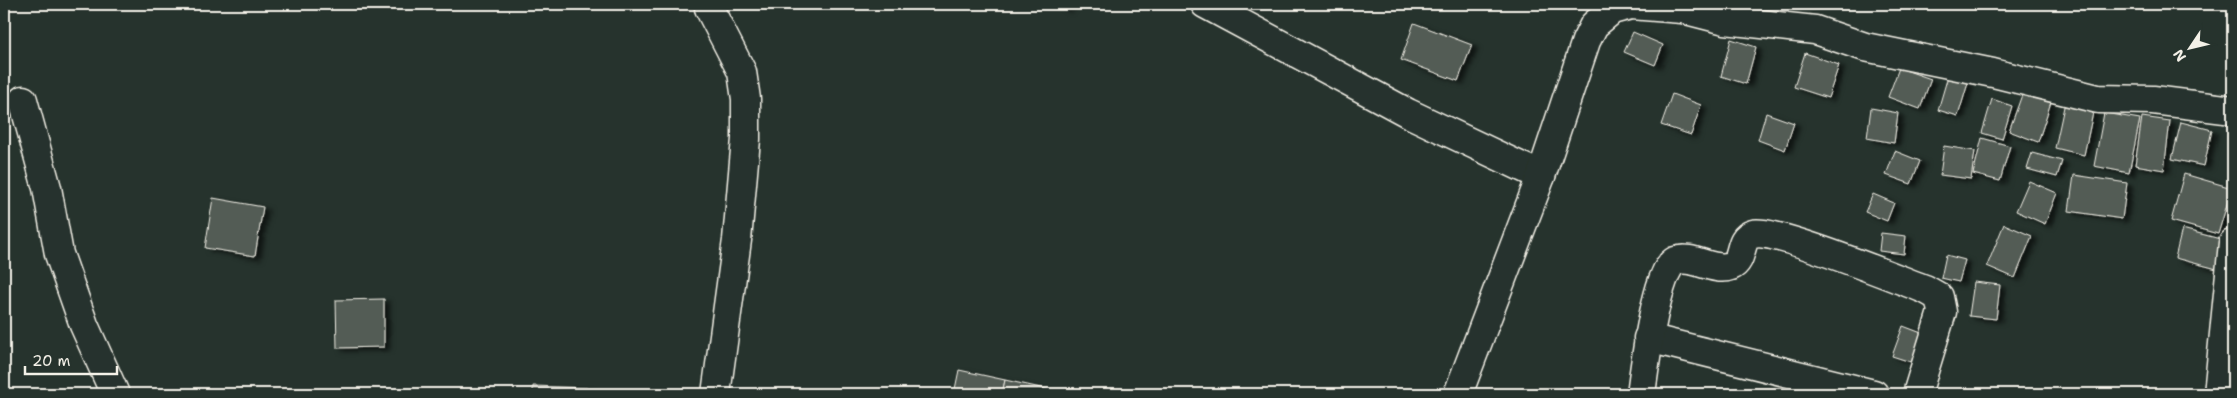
<svg xmlns="http://www.w3.org/2000/svg" width="2237" height="398" font-family="'Shantell Sans',sans-serif">
<defs>
<filter id="shadow"><feDropShadow dx="5.5" dy="3" stdDeviation="2.5" flood-color="#0009"/></filter>
</defs>
<rect width="100%" height="100%" fill="#26332d"/>
<filter id="ink" filterUnits="userSpaceOnUse"><feTurbulence type="fractalNoise" baseFrequency=".02" numOctaves="2"/><feDisplacementMap in="SourceGraphic" scale="10" xChannelSelector="R" yChannelSelector="G"/><feConvolveMatrix kernelMatrix="1 2 1 2 8 2 1 2 1" color-interpolation-filters="sRGB"/></filter>
<g filter="url(#ink)">
<!-- building -->
<g fill="#525c55" stroke="#f4f1e8" filter="url(#shadow)">
<path d="M1058,4h12l-4,5z"/>
<path d="M1414,23l58,22 -14,36 -57,-21z"/>
<path d="M1633,32l30,13 -8,20 -31,-13z"/>
<path d="M1731,39l25,8 -10,37 -25,-8z"/>
<path d="M1805,53l34,12 -11,33 -34,-11z"/>
<path d="M1899,68l32,11 -11,30 -32,-12z"/>
<path d="M1948,76l20,7 -10,33 -20,-6z"/>
<path d="M2023,92l28,10 -13,40 -29,-11z"/>
<path d="M1672,94l29,11 -10,30 -30,-10z"/>
<path d="M1992,99l20,7 -10,33 -20,-6z"/>
<path d="M2065,102l29,6 -10,47 -29,-7z"/>
<path d="M1871,108l27,5 -4,30 -27,-5z"/>
<path d="M1766,113l28,10 -9,27 -27,-10z"/>
<path d="M2104,113l36,6 -11,54 -35,-7z"/>
<path d="M2142,117l28,4 -6,49 -29,-5z"/>
<path d="M2181,122l31,8 -8,36 -32,-7z"/>
<path d="M1982,138l28,8 -10,35 -27,-7z"/>
<path d="M1944,146l31,5 -4,28 -31,-4z"/>
<path d="M1895,151l25,10 -9,23 -25,-9z"/>
<path d="M2032,153l30,8 -5,16 -30,-8z"/>
<path d="M2184,174l48,14 -14,46 -47,-13z"/>
<path d="M2074,175l53,8 -5,36 -53,-8z"/>
<path d="M2029,181l28,12 -12,31 -29,-13z"/>
<path d="M1873,194l21,9 -7,18 -22,-9z"/>
<path d="M213,198l50,9 -8,49 -50,-8z"/>
<path d="M2004,224l28,12 -17,42 -28,-12z"/>
<path d="M2182,229l42,11 -7,29 -42,-11z"/>
<path d="M1881,233l25,3 -2,18 -25,-3z"/>
<path d="M1946,255l19,5 -6,22 -18,-4z"/>
<path d="M1974,282l26,3 -4,34 -27,-3z"/>
<path d="M384,299v48l-47,1 -1,-48z"/>
<path d="M1903,326l21,8 -10,29 -22,-7z"/>
<path d="M959,370l46,10 -3,14h-48z"/>
<path d="M1005,380l58,13v1h-61z"/>
<path d="M533,386l54,2v6h-54z"/>
</g>
<g fill="none" stroke-linecap="round" stroke-linejoin="round">
<defs>
<g id="minor">
<path d="M1205,4l203,109 133,63"/>
<path d="M709,8l33,64 4,27v40l-9,101 -21,154"/>
<path d="M23,100l24,88 12,66 25,71 31,69"/>
<path d="M1648,338l226,56"/>
<path d="M1458,394l83,-218 45,-135 8,-16 18,-15 19,-5 51,4 43,11 90,10 50,17 128,26 105,26 55,1 80,10"/>
<path d="M1641,394c3,-22 15,-124 34,-133 18,-7 38,12 56,5 14,-6 6,-28 22,-32 20,-6 144,45 172,55l14,8 3,15 -25,82"/>
<path d="M2218,394l15,-151"/>
</g>
</defs>
<!-- minor casing -->
<use href="#minor" stroke="#f4f1e8" stroke-width="31"/>
<!-- minor -->
<use href="#minor" stroke="#26332d" stroke-width="28"/>
</g>
</g>
<!-- margin -->
<rect width="2237" height="398" fill="none" stroke="#26332d" stroke-width="20"/>
<rect x="10" y="10" width="2217" height="378" fill="none" stroke="#f4f1e8" stroke-width="2" filter="url(#ink)"/>
<!-- north arrow -->
<g transform="translate(2190 48) rotate(235)" stroke="#26332d" stroke-width="4" paint-order="stroke">
<path d="M0-4L9 19L0 12L-9 19Z" fill="#f4f1e8"/>
<text y="-8" font-size="14" font-weight="bold" text-anchor="middle" fill="#f4f1e8">N</text>
</g>
<!-- scale -->
<path d="M25 366v8h92v-8" fill="none" stroke="#f4f1e8" stroke-width="2.5"/>
<text x="32" y="366" font-size="15" fill="#f4f1e8" stroke="#26332d" stroke-width="4" paint-order="stroke">20 m</text>
</svg>
